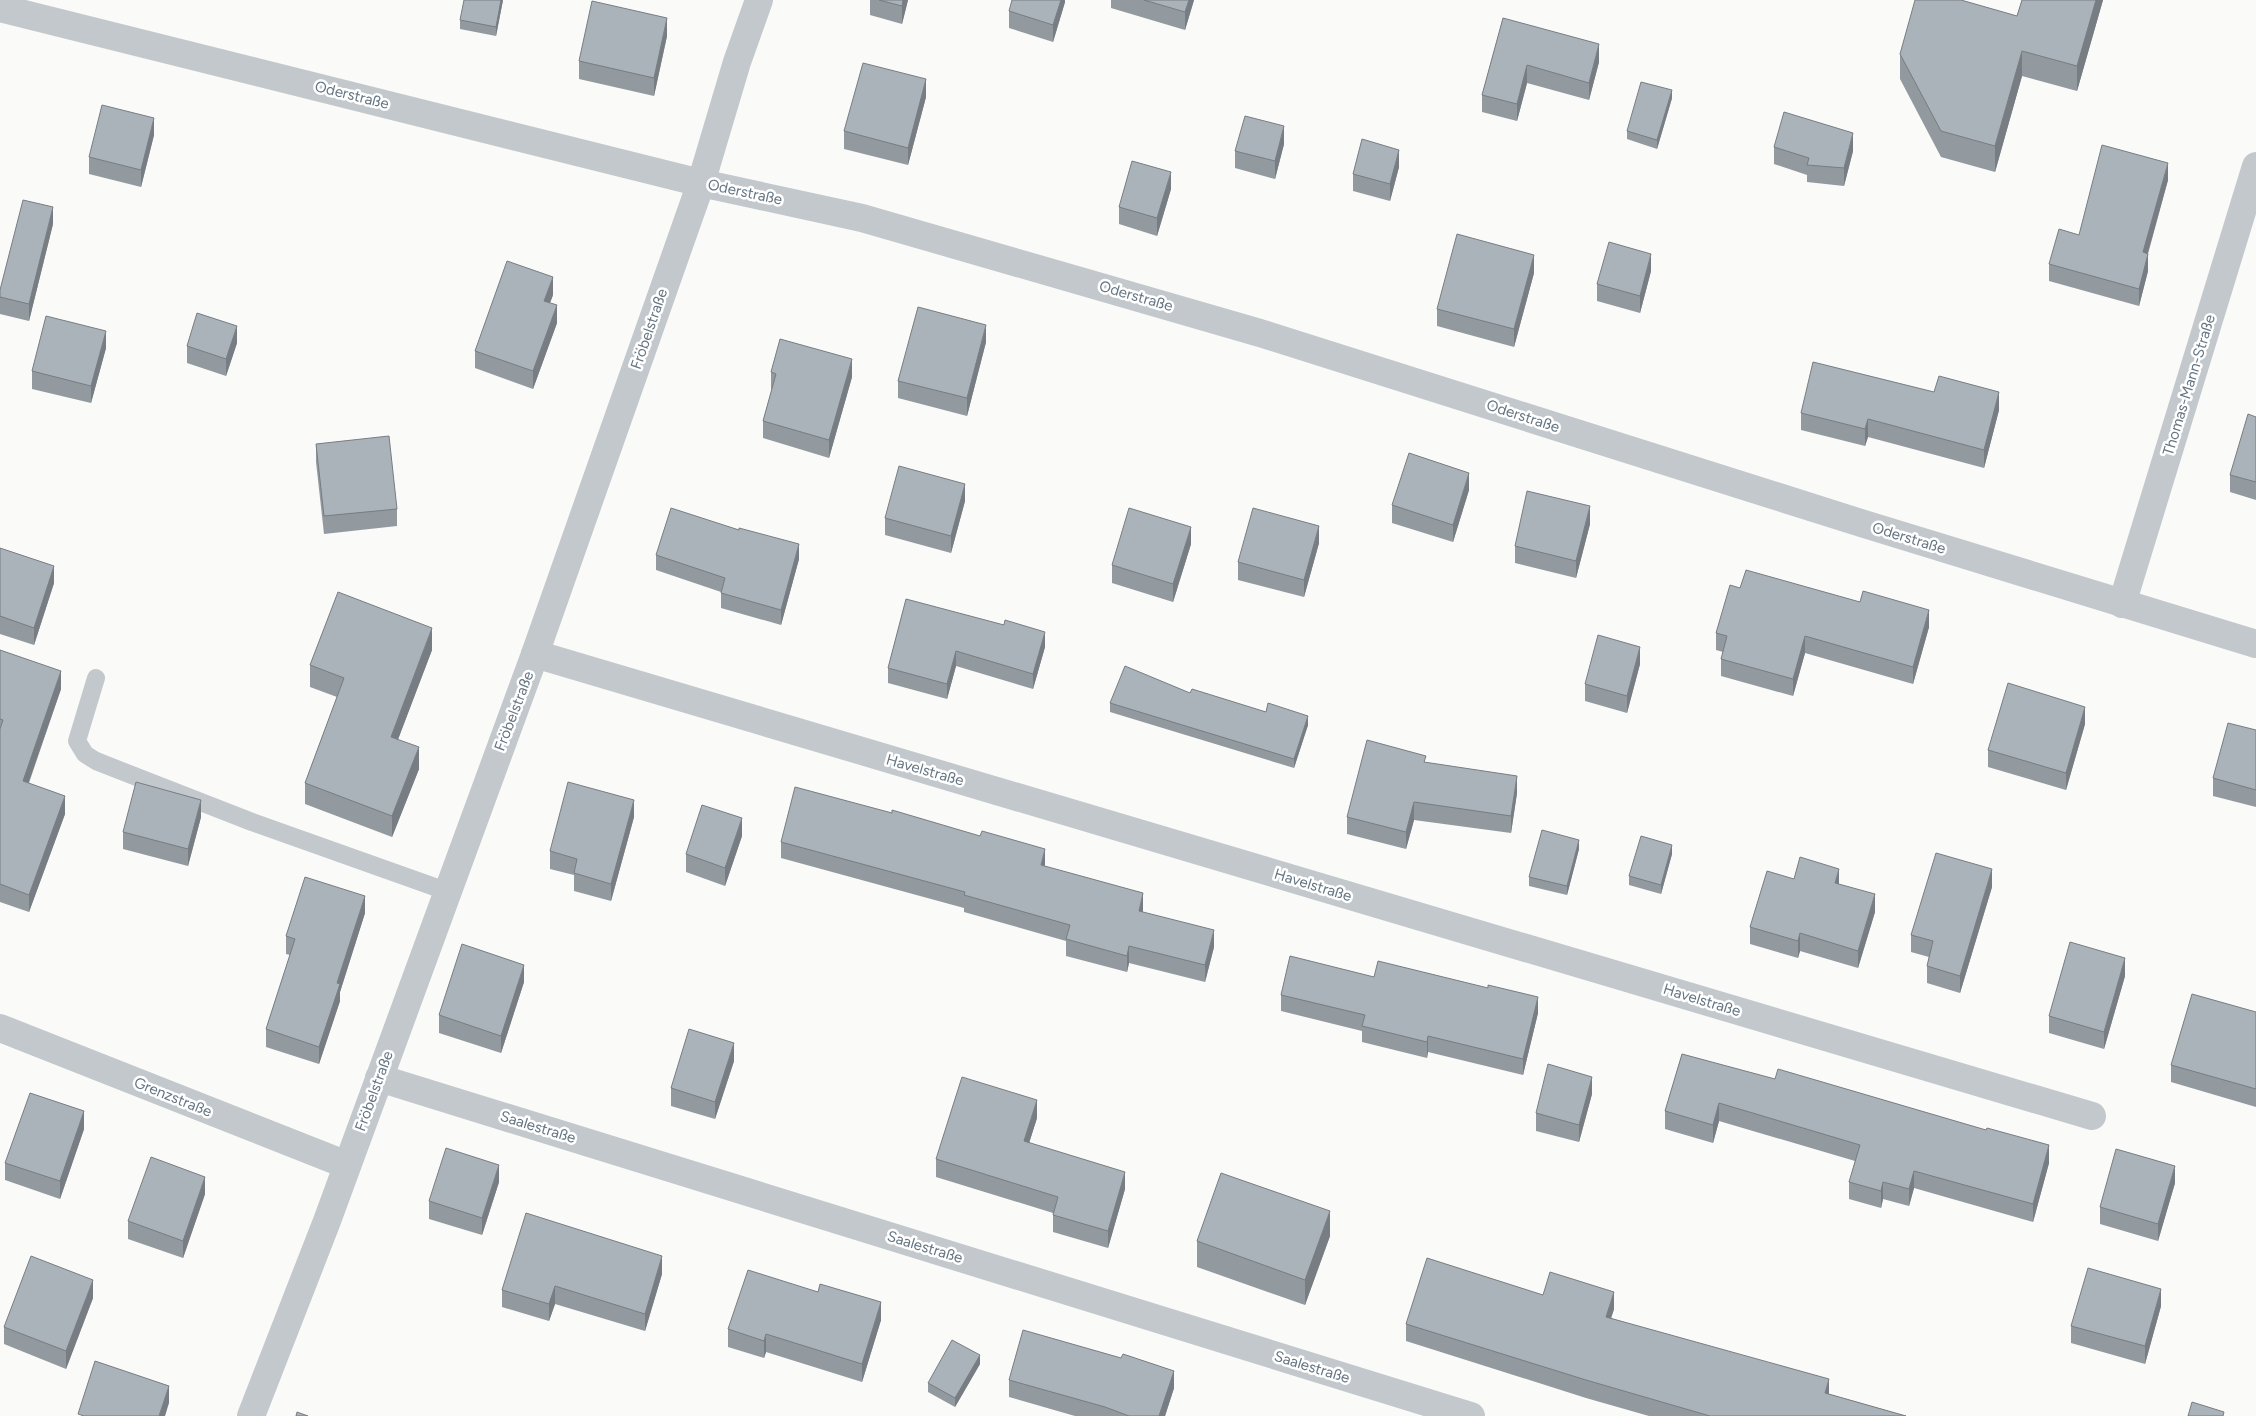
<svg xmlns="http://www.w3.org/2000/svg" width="2256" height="1416" font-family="Figtree,sans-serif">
<rect width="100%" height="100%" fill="#fafaf8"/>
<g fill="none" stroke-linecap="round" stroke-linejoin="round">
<!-- lane -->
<path stroke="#c3c8cc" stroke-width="18" d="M96,678l-19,63 8,13 11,7 156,61 194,69"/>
<!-- street -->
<g stroke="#c3c8cc" stroke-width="28">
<path d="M0,8l701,175 161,35 398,115 601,190 395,121"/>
<path d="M2122,604l134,-438"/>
<path d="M535,654l1557,462"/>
<path d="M0,1028l347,137"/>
<path d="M379,1078l1092,338"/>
<path d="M251,1416l76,-195 208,-567 166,-471 36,-121 22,-62"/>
</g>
</g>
<!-- wall -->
<g fill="#929a9f">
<path d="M503,0l-7,36 -36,-7v-9z"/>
<path d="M870,0h38l-6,24 -32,-9z"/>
<path d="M1065,0v2l-12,40 -44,-14v-17z"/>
<path d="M1111,0h83l-9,30 -74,-22z"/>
<path d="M2022,0h81l-26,91 -55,-15 -27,96 -54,-15 -41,-78v-25l117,-38z"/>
<path d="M1503,18l96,44 -10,38 -62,-17 -10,38 -35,-9v-17z"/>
<path d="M667,36l-13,60 -75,-17v-18z"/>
<path d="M926,97l-18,68 -64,-16v-18z"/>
<path d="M1672,98l-15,51 -30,-10v-8z"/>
<path d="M154,135l-13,52 -52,-13v-17z"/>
<path d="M1284,144l-9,35 -40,-11v-17z"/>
<path d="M1774,147l79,4 -9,35 -37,-4v-7l-33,-11z"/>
<path d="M1399,167l-9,34 -37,-10v-17z"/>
<path d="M2168,180l-20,74v17l-9,35 -90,-25v-17l30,-29z"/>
<path d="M1171,189l-14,47 -38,-12v-17z"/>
<path d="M53,224l-24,97 -29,-7v-24z"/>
<path d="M1651,271l-11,42 -43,-12v-17z"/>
<path d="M1534,273l-20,74 -77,-21v-17z"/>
<path d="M553,295l-3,8 7,20 -24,66 -58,-21v-17z"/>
<path d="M986,342l-19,74 -69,-18v-17z"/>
<path d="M237,343l-11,33 -39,-13v-17z"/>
<path d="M106,348l-15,55 -59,-14v-18z"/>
<path d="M771,372l81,5 -23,81 -66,-20v-17l9,-32h-1z"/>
<path d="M1934,392l65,18 -15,58 -116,-31 -3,9 -64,-16v-17z"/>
<path d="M2256,417v83l-26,-8v-17z"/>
<path d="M316,444l81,65v17l-73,8 -8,-72z"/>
<path d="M1469,490l-16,52 -61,-19v-18z"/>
<path d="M965,501l-14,52 -66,-18v-17z"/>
<path d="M1590,524l-14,54 -61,-15v-17z"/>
<path d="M1319,543l-15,54 -66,-17v-18z"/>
<path d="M1191,544l-18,58 -61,-19v-18z"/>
<path d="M0,548l54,35 -20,62 -34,-11z"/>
<path d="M656,555l143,4 -18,66 -60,-17v-16l-65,-22z"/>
<path d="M1740,588l189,39 -16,57 -108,-31 -12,43 -72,-20v-17l2,-7 -7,-2v-17z"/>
<path d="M906,599l139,48 -12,42 -77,-23 -9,33 -59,-16v-15z"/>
<path d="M0,650l61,39 -32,94 36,31 -36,98 -29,-10z"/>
<path d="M432,650l-34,89 21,30 -27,68 -87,-33v-21l32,-86 -27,-10v-22z"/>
<path d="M1640,664l-13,49 -42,-12v-17z"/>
<path d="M1190,693l76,19 42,13 -14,43 -184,-56v-9z"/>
<path d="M2085,724l-19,66 -78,-23v-17z"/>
<path d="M2256,730v77l-43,-11v-18z"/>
<path d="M1426,763l91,30 -6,40 -97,-13 -8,29 -59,-15v-17z"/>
<path d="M201,817l-13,49 -65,-17v-17z"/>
<path d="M634,817l-23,84 -37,-10v-16l-24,-6v-18z"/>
<path d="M742,836l-17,50 -39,-14v-18z"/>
<path d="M781,842l264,24 98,44v2l71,35 -9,35 -76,-19 -2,9 -61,-16v-15l-102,-29v-4l-183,-50z"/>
<path d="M1579,849l-12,46 -38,-9v-9z"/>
<path d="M1672,854l-11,40 -32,-9v-9z"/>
<path d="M1794,879l45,5 36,28 -17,56 -58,-17 -2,7 -48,-14v-17z"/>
<path d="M1992,887l-32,106 -33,-10v-17l2,-9 -18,-5v-17z"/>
<path d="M365,913l-25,79v9l-21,63 -53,-17v-18l24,-74 -4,-1v-18z"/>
<path d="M2125,976l-21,73 -55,-16v-17z"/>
<path d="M1374,977l164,36 -15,62 -95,-23 -1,6 -65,-16v-11l-81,-20v-16z"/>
<path d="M524,982l-23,71 -62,-20v-18z"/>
<path d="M2256,1012v95l-85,-25v-17z"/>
<path d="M1682,1054l367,109 -16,59 -119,-34 -5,18 -26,-7 -2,9 -32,-9v-17l6,-21 -136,-40 -6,22 -48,-14v-18z"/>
<path d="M734,1061l-19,58 -44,-13v-18z"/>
<path d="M1592,1094l-13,48 -43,-11v-18z"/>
<path d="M1037,1118l-8,25 96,46 -17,59 -55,-16v-19l-117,-36v-18z"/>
<path d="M84,1129l-24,70 -55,-19v-17z"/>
<path d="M499,1182l-17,53 -53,-16v-18z"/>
<path d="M2175,1183l-17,58 -58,-17v-17z"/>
<path d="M205,1194l-22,64 -55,-19v-18z"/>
<path d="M1330,1236l-25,69 -108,-38v-26z"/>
<path d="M662,1274l-17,57 -90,-27 -6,17 -47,-14v-17z"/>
<path d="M1543,1295l71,14 -3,9 218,76 77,22h-257l-63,-18 -180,-57v-17z"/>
<path d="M93,1298l-27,71 -62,-25v-17z"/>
<path d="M2161,1306l-16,58 -74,-21v-17z"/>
<path d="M881,1320l-19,62 -96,-30 -2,6 -36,-11v-18z"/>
<path d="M980,1364l-25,43 -27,-15v-9z"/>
<path d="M1009,1380l165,8 -9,28h-90l-66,-19z"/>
</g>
<!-- shaded-wall -->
<g fill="#777d82">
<path d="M501,0h2l-7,36v-9z"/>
<path d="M903,0h5l-6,24v-18z"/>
<path d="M1061,0h4v2l-12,40v-17z"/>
<path d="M1189,0h5l-9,30v-18z"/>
<path d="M2096,0h7l-26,91v-25z"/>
<path d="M667,18v18l-13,60v-18z"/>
<path d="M1599,44v18l-10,38v-17z"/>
<path d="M2022,51v25l-27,96v-26z"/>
<path d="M1527,65v18l-10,38v-17z"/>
<path d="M926,79v18l-18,68v-17z"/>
<path d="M1672,90v8l-15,51v-9z"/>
<path d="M154,118v17l-13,52v-17z"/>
<path d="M1284,126v18l-9,35v-18z"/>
<path d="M1853,133v18l-9,35v-18z"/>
<path d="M1399,150v17l-9,34v-17z"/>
<path d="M2168,163v17l-25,90v-18z"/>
<path d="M1171,172v17l-14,47v-18z"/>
<path d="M53,207v17l-24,97v-17z"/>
<path d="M1651,254v17l-11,42v-17z"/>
<path d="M2148,254v17l-9,35v-17z"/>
<path d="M1534,255v18l-20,74v-18z"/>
<path d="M553,277v18l-9,23v-17z"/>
<path d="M557,305v18l-24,66v-18z"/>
<path d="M986,325v17l-19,74v-18z"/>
<path d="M237,326v17l-11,33v-17z"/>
<path d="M106,331v17l-15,55v-17z"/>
<path d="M852,359v18l-23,81v-18z"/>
<path d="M1999,392v18l-15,58v-18z"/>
<path d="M1868,419v18l-3,9v-17z"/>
<path d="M1469,473v17l-16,52v-17z"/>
<path d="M965,484v17l-14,52v-17z"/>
<path d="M1590,506v18l-14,54v-17z"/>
<path d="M1319,526v17l-15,54v-17z"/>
<path d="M1191,527v17l-18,58v-18z"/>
<path d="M799,544v15l-18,66v-15z"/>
<path d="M54,566v17l-20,62v-17z"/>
<path d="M1929,610v17l-16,57v-17z"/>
<path d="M432,628v22l-41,108v-21z"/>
<path d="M1045,632v15l-12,42v-15z"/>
<path d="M1805,636v17l-12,43v-17z"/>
<path d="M1640,647v17l-13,49v-17z"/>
<path d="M956,651v15l-9,33v-15z"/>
<path d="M61,671v18l-38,109v-17z"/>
<path d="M2085,707v17l-19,66v-17z"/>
<path d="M1308,716v9l-14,43v-9z"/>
<path d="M419,747v22l-27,68v-21z"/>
<path d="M1517,776v17l-6,40v-17z"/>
<path d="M65,796v18l-36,98v-17z"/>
<path d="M201,800v17l-13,49v-17z"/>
<path d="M634,800v17l-23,84v-17z"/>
<path d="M1414,802v18l-8,29v-17z"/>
<path d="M742,818v18l-17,50v-18z"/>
<path d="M1579,840v9l-12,46v-9z"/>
<path d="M1672,845v9l-11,40v-9z"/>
<path d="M1045,849v17l-4,-1z"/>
<path d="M1839,869v17l-4,-3z"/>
<path d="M1992,869v18l-32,106v-17z"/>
<path d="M1143,893v17l-4,17v-16z"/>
<path d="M1875,894v18l-17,56v-17z"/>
<path d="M365,896v17l-25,79v9l-21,63v-17l18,-64z"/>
<path d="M1214,930v17l-9,35v-17z"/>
<path d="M1800,933v18l-2,7v-17z"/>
<path d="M1129,946v17l-2,9v-16z"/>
<path d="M2125,958v18l-21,73v-17z"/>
<path d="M524,965v17l-23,71v-17z"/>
<path d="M1538,997v16l-15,62v-16z"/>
<path d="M1428,1036v16l-1,6v-16z"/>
<path d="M734,1043v18l-19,58v-17z"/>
<path d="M1592,1077v17l-13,48v-17z"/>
<path d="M1037,1100v18l-13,41v-18z"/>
<path d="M1719,1103v18l-6,22v-18z"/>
<path d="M84,1111v18l-24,70v-18z"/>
<path d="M2049,1145v18l-16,59v-18z"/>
<path d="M499,1165v17l-17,53v-17z"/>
<path d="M2175,1166v17l-17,58v-17z"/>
<path d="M1914,1171v17l-5,18v-17z"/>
<path d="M1125,1172v17l-17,59v-17z"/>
<path d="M205,1177v17l-22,64v-17z"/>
<path d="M1883,1182v17l-2,9v-17z"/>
<path d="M1330,1211v25l-25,69v-25z"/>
<path d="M662,1256v18l-17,57v-17z"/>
<path d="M93,1280v18l-27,71v-18z"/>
<path d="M555,1286v18l-6,17v-17z"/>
<path d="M2161,1289v17l-16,58v-18z"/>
<path d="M1614,1292v17l-8,25v-17z"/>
<path d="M881,1302v18l-19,62v-18z"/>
<path d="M766,1334v18l-2,6v-17z"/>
<path d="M980,1355v9l-25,43v-9z"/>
<path d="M1174,1371v17l-9,28h-6z"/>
<path d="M1829,1379v17l-4,-3z"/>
<path d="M169,1386v17l-4,13h-6z"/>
</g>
<!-- building -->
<g fill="#aab3b9" stroke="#777d82">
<path d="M464,0h37l-5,27 -36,-7z"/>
<path d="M879,0h24l-1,6z"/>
<path d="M1012,0h49l-8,25 -44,-14z"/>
<path d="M1144,0h45l-4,12z"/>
<path d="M1915,0h46l56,16 5,-16h74l-19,66 -55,-15 -27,95 -54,-15 -41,-77z"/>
<path d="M592,1l75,17 -13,60 -75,-17z"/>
<path d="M1503,18l96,26 -10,39 -62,-18 -10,39 -35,-9z"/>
<path d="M863,63l63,16 -18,69 -64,-17z"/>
<path d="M1641,82l31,8 -15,50 -30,-9z"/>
<path d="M102,105l52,13 -13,52 -52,-13z"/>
<path d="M1784,112l69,21 -9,35 -37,-3 2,-7 -35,-11z"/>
<path d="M1245,116l39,10 -9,35 -40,-10z"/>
<path d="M1362,139l37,11 -9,34 -37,-10z"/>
<path d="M2102,145l66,18 -25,89 5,2 -9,35 -90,-25 10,-35 20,6z"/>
<path d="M1132,161l39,11 -14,46 -38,-11z"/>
<path d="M23,200l30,7 -24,97 -29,-7v-7z"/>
<path d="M1457,234l77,21 -20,74 -77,-20z"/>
<path d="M1609,242l42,12 -11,42 -43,-12z"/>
<path d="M507,261l46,16 -9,24 13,4 -24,66 -58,-20z"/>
<path d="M918,307l68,18 -19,73 -69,-17z"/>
<path d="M197,313l40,13 -11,33 -39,-13z"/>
<path d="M46,316l60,15 -15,55 -59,-15z"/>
<path d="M780,339l72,20 -23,81 -66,-19 13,-47 -5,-2z"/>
<path d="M1813,362l121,30 5,-16 60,16 -15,58 -116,-31 -3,10 -64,-16z"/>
<path d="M2248,414l8,3v65l-26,-7z"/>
<path d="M389,436l8,73 -73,7 -8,-72z"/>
<path d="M1409,453l60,20 -16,52 -61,-20z"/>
<path d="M899,466l66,18 -14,52 -66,-18z"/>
<path d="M1527,491l63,15 -14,55 -61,-15z"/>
<path d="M671,508l68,22v-2l60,16 -18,66 -60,-17 4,-15 -69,-23z"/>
<path d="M1129,508l62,19 -18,57 -61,-19z"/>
<path d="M1253,508l66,18 -15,54 -66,-18z"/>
<path d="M0,548l54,18 -20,62 -34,-12z"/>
<path d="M1746,570l114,32 3,-11 66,19 -16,57 -108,-31 -12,43 -72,-20 6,-23 -11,-3 14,-48 10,3z"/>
<path d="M338,592l94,36 -41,109 28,10 -27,69 -87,-33 39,-105 -34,-13z"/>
<path d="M906,599l98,26 1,-5 40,12 -12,42 -77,-23 -9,33 -59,-16z"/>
<path d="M1598,635l42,12 -13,49 -42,-12z"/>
<path d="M0,650l61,21 -38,110 42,15 -36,99 -29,-11v-155l3,-9 -3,-1z"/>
<path d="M1125,666l65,27 2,-4 74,23 2,-9 40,13 -14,43 -184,-56z"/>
<path d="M2008,683l77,24 -19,66 -78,-23z"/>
<path d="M2228,723l28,7v60l-43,-12z"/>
<path d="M1367,740l59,16 -2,6 93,14 -6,40 -97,-14 -8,30 -59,-15z"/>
<path d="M136,782l65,18 -13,49 -65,-17z"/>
<path d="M568,782l66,18 -23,84 -37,-11 3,-14 -27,-8z"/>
<path d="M795,787l97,26v-3l88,26 2,-5 63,18 -4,16 102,28 -4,18 75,19 -9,35 -76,-19 -2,10 -61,-17 4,-14 -106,-30 1,-3 -184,-50z"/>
<path d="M702,805l40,13 -17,50 -39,-14z"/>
<path d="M1542,830l37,10 -12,46 -38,-9z"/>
<path d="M1641,836l31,9 -11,40 -32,-9z"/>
<path d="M1936,853l56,16 -32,107 -33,-10 6,-25 -22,-6z"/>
<path d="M1800,857l39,12 -4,14 40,11 -17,57 -58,-18 -2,8 -48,-14 17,-56 27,8z"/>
<path d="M305,877l60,19 -28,87 3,1 -21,63 -53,-18 29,-90 -9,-3z"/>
<path d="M2070,942l55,16 -21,74 -55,-16z"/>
<path d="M462,944l62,21 -23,71 -62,-21z"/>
<path d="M1290,956l84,21 4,-16 110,27v-3l50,12 -15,62 -95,-23 -1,6 -65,-16 3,-11 -84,-20z"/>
<path d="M2192,994l64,18v77l-85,-24z"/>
<path d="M689,1029l45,14 -19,59 -44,-14z"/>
<path d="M1682,1054l93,25 3,-10 208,61 1,-2 62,17 -16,59 -119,-33 -5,18 -26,-7 -2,9 -32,-9 11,-37 -141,-42 -6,22 -48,-14z"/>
<path d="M1548,1064l44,13 -13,48 -43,-12z"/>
<path d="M962,1077l75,23 -13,41 101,31 -17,59 -55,-16 5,-18 -122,-38z"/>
<path d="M30,1093l54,18 -24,70 -55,-18z"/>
<path d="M446,1148l53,17 -17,53 -53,-17z"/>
<path d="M2116,1149l59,17 -17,58 -58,-17z"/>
<path d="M151,1157l54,20 -22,64 -55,-20z"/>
<path d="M1221,1173l109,38 -25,69 -108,-39z"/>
<path d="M526,1213l136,43 -17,58 -90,-28 -6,18 -47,-14z"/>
<path d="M31,1256l62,24 -27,71 -62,-24z"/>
<path d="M1427,1258l116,37 7,-23 64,20 -8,25 223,62 -4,14 81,23h-196l-124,-36 -180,-56z"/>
<path d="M2088,1268l73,21 -16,57 -74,-20z"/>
<path d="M748,1270l70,22 2,-8 61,18 -19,62 -96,-30 -2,7 -36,-12z"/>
<path d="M1023,1330l98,28 2,-4 51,17 -15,45h-30l-24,-9 -96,-27z"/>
<path d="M952,1340l28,15 -25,43 -27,-15z"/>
<path d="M95,1361l74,25 -10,30h-75l-6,-2z"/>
<path d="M2192,1402l32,10 -1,4h-35z"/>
<path d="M297,1412l11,4h-12z"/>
</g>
<g text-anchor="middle" stroke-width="5" stroke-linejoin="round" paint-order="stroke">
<!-- street labels -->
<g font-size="15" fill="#657683" stroke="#fff">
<text transform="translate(352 95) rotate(14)" y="5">Oderstraße</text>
<text transform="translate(745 192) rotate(12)" y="5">Oderstraße</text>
<text transform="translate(1136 296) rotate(16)" y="5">Oderstraße</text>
<text transform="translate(649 329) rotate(-71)" y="5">Fröbelstraße</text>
<text transform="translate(2189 385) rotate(-73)" y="5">Thomas-Mann-Straße</text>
<text transform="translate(1523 416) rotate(18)" y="5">Oderstraße</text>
<text transform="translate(1909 538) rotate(17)" y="5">Oderstraße</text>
<text transform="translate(514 711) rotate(-69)" y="5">Fröbelstraße</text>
<text transform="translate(925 770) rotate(16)" y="5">Havelstraße</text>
<text transform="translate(1313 885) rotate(17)" y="5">Havelstraße</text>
<text transform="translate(1702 1000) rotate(17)" y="5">Havelstraße</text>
<text transform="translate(374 1091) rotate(-70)" y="5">Fröbelstraße</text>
<text transform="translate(173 1097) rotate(22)" y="5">Grenzstraße</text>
<text transform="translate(538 1127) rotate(17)" y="5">Saalestraße</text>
<text transform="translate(925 1247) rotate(17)" y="5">Saalestraße</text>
<text transform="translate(1312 1367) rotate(17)" y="5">Saalestraße</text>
</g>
</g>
</svg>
